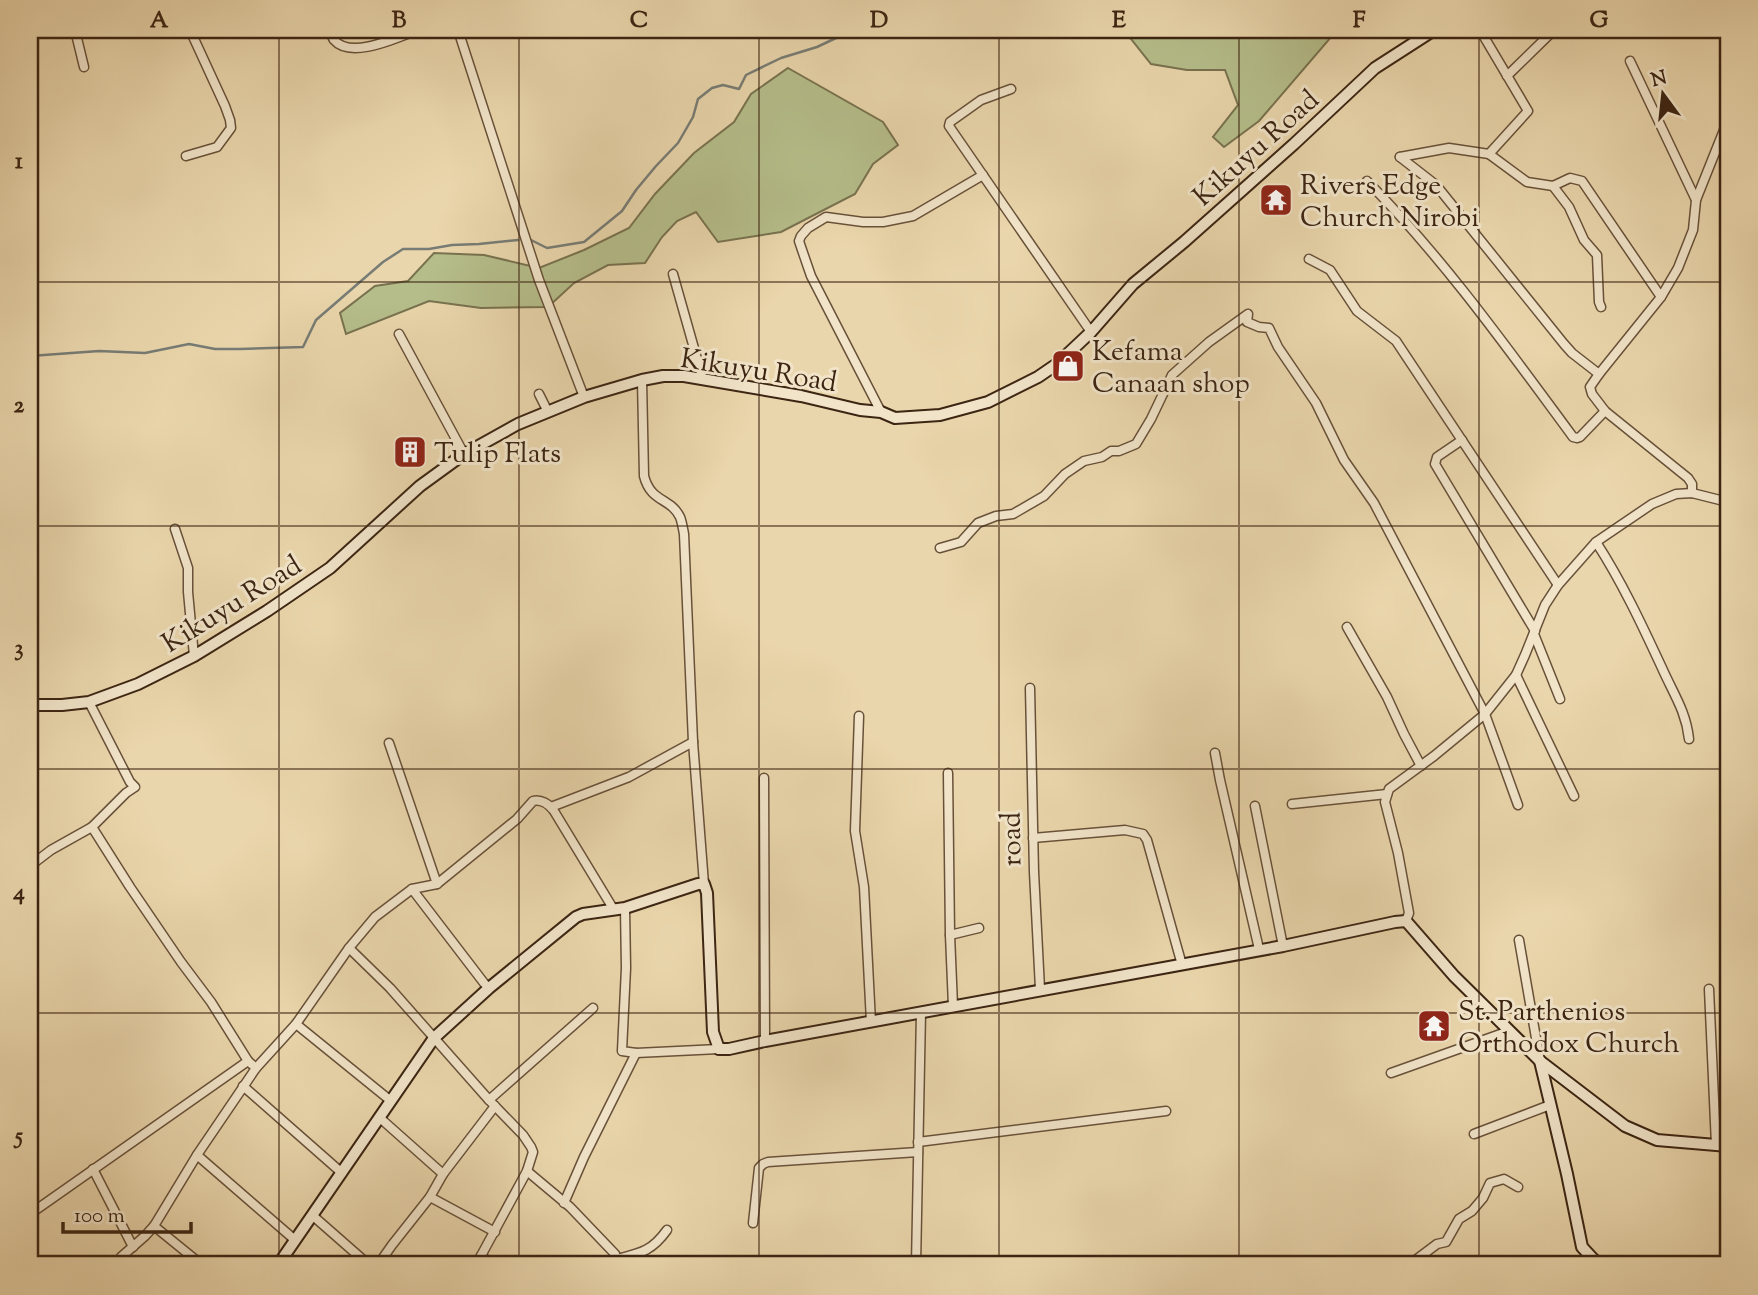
<svg xmlns="http://www.w3.org/2000/svg" width="1758" height="1295" font-family="'Sorts Mill Goudy',serif">
<rect width="100%" height="100%" fill="#ead6ac"/>
<filter id="stains"><feTurbulence type="fractalNoise" baseFrequency=".00286" numOctaves="4"/><feColorMatrix values="0 0 0 0 .2 0 0 0 0 .09 0 0 0 0 .02 0 0 0 .5 -.17"/></filter>
<radialGradient id="worn" r=".72"><stop offset=".6" stop-color="#630" stop-opacity="0"/><stop offset="1" stop-color="#630" stop-opacity=".3"/></radialGradient>
<!-- green -->
<g fill="#b5be8b" stroke="#78724f" stroke-width="2">
<path d="M1117,30h177l38,6 -73,85 -35,26 -11,-10 25,-32 -13,-35h-38l-36,-6 -20,-25z"/>
<path d="M788,68l95,54 15,23 -25,19 -18,30 -74,38 -63,10 -22,-30 -19,9 -15,16 -17,26 -37,2 -34,18 -26,24 -67,1 -52,-7 -83,33 -6,-21 35,-27 33,-5 26,-28 50,2 55,13 45,-18 45,-22 26,-34 39,-41 40,-31 17,-28z"/>
</g>
<g fill="none" stroke-linecap="round" stroke-linejoin="round">
<!-- stream -->
<g stroke="#777c75" stroke-width="2.5">
<path d="M529,239l18,9 37,-6 38,-31 14,-21 20,-24 22,-23 15,-26 5,-18 14,-11 11,-3 16,4 7,-14 35,-17 36,-11 36,-17"/>
<path d="M30,356l69,-5 46,2 44,-9 26,5h25l63,-2 13,-27 67,-58 20,-13h26l23,-4 27,-1 39,-4"/>
</g>
<defs>
<g id="minor">
<path d="M75,30l9,37"/>
<path d="M329,30c2,3 3,7 5,10 17,20 64,-3 84,-10"/>
<path d="M458,30l81,250 45,117"/>
<path d="M1728,30v1"/>
<path d="M1630,61l66,139"/>
<path d="M1507,76l47,-46"/>
<path d="M1011,89l-30,11 -31,22 -1,4 142,206"/>
<path d="M1489,154l38,28 26,4 17,-8 12,3 79,116"/>
<path d="M186,156l31,-9 14,-19 -1,-8 -5,-14 -35,-76"/>
<path d="M1400,157l36,28 128,159 8,9 27,21"/>
<path d="M1400,157l49,-9 40,6 39,-43 -48,-81"/>
<path d="M1367,181c77,78 141,168 206,256l4,1 3,-1 25,-26"/>
<path d="M1553,186l16,21 15,33 13,15 2,47 2,5"/>
<path d="M1309,259l21,11 27,41 39,30 162,244"/>
<path d="M673,274l30,106"/>
<path d="M399,334l65,120"/>
<path d="M642,380l2,96c7,27 26,21 36,41 2,5 3,12 4,17l9,208 11,142"/>
<path d="M539,394l9,18"/>
<path d="M881,412l-70,-136 -10,-29 -2,-6 2,-5 7,-8 18,-11 37,5h20l30,-6 70,-41"/>
<path d="M1462,440l-25,17 -2,7 100,167"/>
<path d="M1692,493v-9l-4,-6 -83,-67 -13,-17 -2,-7 9,-13 62,-77 17,-29 15,-38 3,-30 32,-80"/>
<path d="M175,529l13,39v24l6,64"/>
<path d="M1596,542c26,40 46,83 66,126 11,25 24,43 27,71"/>
<path d="M940,548l21,-6 17,-19 18,-7 17,-2 31,-18 21,-22 19,-13 18,-4 9,-6h8l17,-7 15,-25 21,-44 37,-33 39,-28 -1,8 12,5 10,1 9,19 38,56 28,57 30,43 111,211 33,91"/>
<path d="M1347,627l40,70 17,37 17,32"/>
<path d="M1534,634l26,65"/>
<path d="M1516,675l58,121"/>
<path d="M1030,688l4,184 6,117"/>
<path d="M89,702l41,80 5,5 -9,6 -34,34 38,60 51,75 30,40 37,59 8,7"/>
<path d="M859,716l-4,115 9,56 7,135"/>
<path d="M389,743l48,141"/>
<path d="M1215,753l5,27 39,169"/>
<path d="M948,773l2,162 3,71"/>
<path d="M764,778l1,263"/>
<path d="M1292,804l95,-10"/>
<path d="M1255,806l28,140"/>
<path d="M551,807l78,-30 64,-35"/>
<path d="M1033,838l92,-8 18,4 4,6 35,125"/>
<path d="M30,866l21,-16 41,-23"/>
<path d="M412,889l72,94 5,5"/>
<path d="M625,908l1,60 -4,83 14,2 83,-4"/>
<path d="M1406,921l3,-8 -11,-60 -13,-51 4,-13 45,-33 51,-42 31,-39 9,-20 20,-50 13,-20 38,-43 56,-38 24,-10 16,-1 36,9"/>
<path d="M950,935l29,-7"/>
<path d="M1519,940l21,121"/>
<path d="M349,948l41,40 99,112 34,35 8,12 2,5 -6,19 -51,94"/>
<path d="M1709,989l7,156"/>
<path d="M296,1024l95,77"/>
<path d="M1391,1073l118,-42"/>
<path d="M243,1086l99,87"/>
<path d="M489,1100l104,-92"/>
<path d="M380,1118l63,56"/>
<path d="M1474,1134l76,-29"/>
<path d="M918,1142l248,-31"/>
<path d="M197,1155l98,85"/>
<path d="M93,1169l40,78"/>
<path d="M527,1171l43,36 45,47 2,5 -2,6"/>
<path d="M430,1197l65,35"/>
<path d="M564,1203l20,-46 52,-104"/>
<path d="M30,1214l218,-153"/>
<path d="M312,1215l57,50"/>
<path d="M753,1223l6,-55 4,-4 5,-2 150,-10"/>
<path d="M154,1226l48,39"/>
<path d="M481,1256l13,9"/>
<path d="M617,1259c24,-6 35,-8 50,-29"/>
<path d="M115,1265l6,-8 24,-21 9,-10 43,-71 59,-87 40,-44 53,-76 26,-31 37,-28 25,-5 80,-65 16,-18c8,-2 16,3 21,10l60,99"/>
<path d="M378,1265l14,-20 38,-48 13,-23 52,-68"/>
<path d="M916,1265l5,-253"/>
<path d="M1409,1265l28,-21 9,-2 13,-23 13,-8 11,-13 7,-15 14,-4 14,8"/>
</g>
<g id="secondary">
<path d="M30,705h32l27,-3 49,-18 56,-28 73,-45 63,-43 90,-82 44,-32 54,-30 66,-27 58,-17 21,-4h21l117,20 59,14 21,2 14,6 45,-3 48,-13 50,-25 19,-13 34,-32 42,-48 51,-42 110,-98 81,-76 59,-38"/>
<path d="M1540,1061l27,113 15,73 12,13 10,5"/>
<path d="M278,1265l156,-227 55,-50 87,-71 7,-3 42,-6 73,-24h6l3,9 6,139 6,17h10l36,-8 518,-95 112,-24 11,-1 48,55 86,85 85,65 32,14 71,6"/>
</g>
</defs>
<!-- minor casing -->
<use href="#minor" stroke="#685139" stroke-width="11"/>
<!-- secondary casing -->
<use href="#secondary" stroke="#3c2513" stroke-width="14"/>
<!-- minor -->
<use href="#minor" stroke="#f1e4c9" stroke-width="8"/>
<!-- secondary -->
<use href="#secondary" stroke="#f1e4c9" stroke-width="10"/>
</g>
<!-- grid -->
<path fill="none" stroke="#3c2513" stroke-width="2" stroke-opacity="0.55" d="M279,30v1235M519,30v1235M759,30v1235M999,30v1235M1239,30v1235M1479,30v1235M30,282h1698M30,526h1698M30,769h1698M30,1013h1698"/>
<!-- icons -->
<defs>
<symbol id="temple-square" viewBox="-11 -11 22 22"><rect x="-9" y="-9" width="18" height="18" rx="4" fill="#8f2418" stroke="#f1e4c9"/><path d="M0-6L5-2H3V0L6.5 2.5H4V6H1.5V3h-3V6H-4V2.5H-6.5L-3 0V-2H-5Z" fill="#fff"/></symbol>
<symbol id="shop-square" viewBox="-11 -11 22 22"><rect x="-9" y="-9" width="18" height="18" rx="4" fill="#8f2418" stroke="#f1e4c9"/><path d="M-5-2.5h2.3a2.7 3.5 0 0 1 5.4 0H5L5.5 6h-11ZM-1.5-2.5h3a1.5 2.3 0 0 0-3 0Z" fill="#fff"/></symbol>
<symbol id="building-square" viewBox="-11 -11 22 22"><rect x="-9" y="-9" width="18" height="18" rx="4" fill="#8f2418" stroke="#f1e4c9"/><path d="M-4-6H4V6H1V3H-1V6H-4ZM-2.5-4.3h1.7v1.8h-1.7ZM.8-4.3h1.7v1.8H.8ZM-2.5-1h1.7V.8h-1.7ZM.8-1h1.7V.8H.8Z" fill="#fff"/></symbol>
</defs>
<g fill-rule="evenodd">
<use href="#temple-square" x="1257" y="181" width="38" height="38"/>
<use href="#shop-square" x="1049" y="347" width="38" height="38"/>
<use href="#building-square" x="391" y="433" width="38" height="38"/>
<use href="#temple-square" x="1415" y="1007" width="38" height="38"/>
</g>
<g text-anchor="middle" stroke-width="6" stroke-linejoin="round" paint-order="stroke">
<!-- street labels -->
<g font-size="28" fill="#3c2513" stroke="#f1e4c9">
<text transform="translate(1255 147) rotate(-42)" y="10">Kikuyu Road</text>
<text transform="translate(759 369) rotate(9)" y="10">Kikuyu Road</text>
<text transform="translate(231 603) rotate(-32)" y="10">Kikuyu Road</text>
<text transform="translate(1010 839) rotate(-91)" y="10">road</text>
</g>
<!-- poi labels -->
<g font-size="28" fill="#3c2513" stroke="#f1e4c9" text-anchor="start">
<text x="1300" y="194">Rivers Edge<tspan x="1300" dy="32">Church Nirobi</tspan></text>
<text x="1092" y="360">Kefama<tspan x="1092" dy="32">Canaan shop</tspan></text>
<text x="434" y="462">Tulip Flats</text>
<text x="1458" y="1020">St. Parthenios<tspan x="1458" dy="32">Orthodox Church</tspan></text>
</g>
</g>
<!-- margin -->
<rect width="1758" height="1295" fill="none" stroke="#ead6ac" stroke-width="77"/>
<!-- north arrow -->
<g transform="translate(1663 94) rotate(345)" stroke="#f1e4c9" stroke-width="5" paint-order="stroke">
<path d="M0-5L12 26L0 18L-12 26Z" fill="#3c2513"/>
<text y="-10" font-size="19" font-weight="bold" text-anchor="middle" fill="#3c2513">N</text>
</g>
<!-- scale -->
<path d="M63 1222v10h128v-10" fill="none" stroke="#3c2513" stroke-width="3.5"/>
<text x="74" y="1222" font-size="21" fill="#3c2513" stroke="#f1e4c9" stroke-width="5" paint-order="stroke">100 m</text>
<rect x="38" y="38" width="1682" height="1218" fill="none" stroke="#3c2513" stroke-width="2.5"/>
<g font-size="23" text-anchor="middle" font-weight="bold" fill="#3c2513">
<text x="159" y="27">A</text>
<text x="399" y="27">B</text>
<text x="639" y="27">C</text>
<text x="879" y="27">D</text>
<text x="1119" y="27">E</text>
<text x="1359" y="27">F</text>
<text x="1599" y="27">G</text>
<text x="19" y="168">1</text>
<text x="19" y="412">2</text>
<text x="19" y="655">3</text>
<text x="19" y="899">4</text>
<text x="19" y="1143">5</text>
</g>
<rect width="100%" height="100%" filter="url(#stains)"/>
<rect width="100%" height="100%" fill="url(#worn)"/>
</svg>
